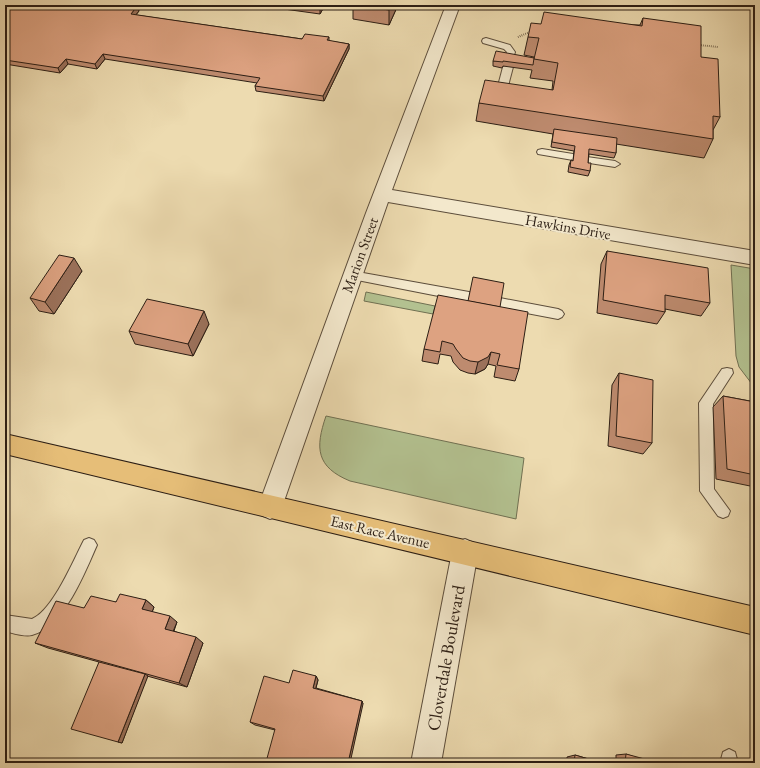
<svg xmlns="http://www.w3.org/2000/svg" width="760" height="768" font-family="'EB Garamond',serif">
<rect width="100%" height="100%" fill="#eddbb0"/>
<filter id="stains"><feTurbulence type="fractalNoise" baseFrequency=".005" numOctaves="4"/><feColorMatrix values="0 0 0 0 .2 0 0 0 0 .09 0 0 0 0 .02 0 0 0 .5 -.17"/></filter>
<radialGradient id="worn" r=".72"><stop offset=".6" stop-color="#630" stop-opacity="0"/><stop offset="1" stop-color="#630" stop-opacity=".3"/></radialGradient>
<!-- green -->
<g fill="#b3c190" stroke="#707052">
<path d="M731,265l24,4v119l-16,-21 -3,-11z"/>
<path d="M366,292l69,14 -2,8 -69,-13z"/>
<path d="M326,416l198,42 -8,61 -166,-38c-34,-14 -35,-33 -24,-65z"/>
</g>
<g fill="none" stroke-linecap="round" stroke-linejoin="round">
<defs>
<g id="service">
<path d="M486,38l24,7 5,7 -3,10h-6l-1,-2 2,-8 -3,-3 -21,-6 -1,-2 1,-2z"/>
<path d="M508,64l5,3 -5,19 -2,2h-6l-2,-2 5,-19z"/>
<path d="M542,149l31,5 5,3 -5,3 -35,-6 -1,-2 1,-2z"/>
<path d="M587,157l28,4 5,3 -5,3 -32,-5 -1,-2 1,-2z"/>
<path d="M352,271l117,21 4,2 2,3 -2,3 -4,2 -117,-23 -4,-1 -2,-3 2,-3z"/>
<path d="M500,298l58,11 4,2 2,3 -2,3 -4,2 -58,-11 -4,-2 -2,-3 2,-3z"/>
<path d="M727,368l5,1 1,4 -20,31 1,85 16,22 -2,5 -5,2 -5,-2 -18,-25 -1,-88 23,-34z"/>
<path d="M89,538l5,2 3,5c-12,27 -33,82 -65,90 -8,2 -19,-2 -27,-4v-16l27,4c21,-9 41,-58 52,-79z"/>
<path d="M729,749l6,3 3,11h-18l3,-11z"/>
</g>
<g id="minor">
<path d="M446,5h14l-68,185 363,61v14l-367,-63 -106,305 -3,8 -9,4 -9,-4 -3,-8 108,-294z"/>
<path d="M465,539l9,4 4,9 -37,211h-30l41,-211 4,-9z"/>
</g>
<path id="primary" d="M5,434l750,173v28l-750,-181z"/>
</defs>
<!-- service casing -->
<use href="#service" stroke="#5c4d3b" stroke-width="2"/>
<!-- minor casing -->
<use href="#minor" stroke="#5c4d3b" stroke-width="2"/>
<!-- primary casing -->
<use href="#primary" stroke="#2c1e14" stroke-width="2"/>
<!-- path -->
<g stroke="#2c1e14" stroke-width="2" stroke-dasharray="0.5 1.5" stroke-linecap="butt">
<path d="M518,37l12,-5"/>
<path d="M699,45l19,2"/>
</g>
<!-- service -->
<use href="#service" fill="#f3e8cc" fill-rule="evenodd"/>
<!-- minor -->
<use href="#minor" fill="#f3e8cc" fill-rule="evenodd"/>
<!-- primary -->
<use href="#primary" fill="#e6be78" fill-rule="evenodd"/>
</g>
<!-- wall -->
<g fill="#be8b6f" stroke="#2c1e14">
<path d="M5,5l132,1 2,5 -3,4 166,24 27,-2v4l20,3v5l-25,52 -68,-10 -1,-5 2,-3 -152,-24 -8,10 -29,-5 -8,9 -55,-9z"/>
<path d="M255,5h70l-5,9z"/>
<path d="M353,5h45l-9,20 -36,-6z"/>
<path d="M643,18l58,39 19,60 -7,13v9l-9,19 -88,-14v9l-2,5 -25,-4 -1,9 2,8 -2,5 -20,-4 1,-7 2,-5 2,1 1,-10 -23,-4 2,-13 -77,-13 3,-18 73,-13 1,-9 -23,-3 2,-8 -29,-4 -1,2 -9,-2v-5l41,-3v-1l-10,-2 4,-18 13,-13 99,1z"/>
<path d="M607,251l103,52 -9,13 -36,-7v3l-8,12 -60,-11 4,-49z"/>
<path d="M82,271l-28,43 -15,-3 -9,-13z"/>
<path d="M500,307l19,62 -4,12 -21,-4 2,-11 -8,-2 -3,5 -10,5 -7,-1 -8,-3 -7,-8 -2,-6 -11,-2 -2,10 -16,-3 2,-12z"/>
<path d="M209,324l-16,32 -58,-12 -6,-13z"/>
<path d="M619,373l33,70 -9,11 -35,-8 4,-61z"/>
<path d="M723,396l32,6v85l-39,-8 -3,-72z"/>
<path d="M146,600l8,7 -2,5 25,10 -3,9 29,12 -16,44 -40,-11 -25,67 -4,-1 -19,-80 -51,-14 -13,-5 49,-35 32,-6z"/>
<path d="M316,676l2,4 -2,8 46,13 1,3 -88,26 -20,-5 -5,-3 39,-39z"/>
<path d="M626,754l26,9h-36v-8z"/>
<path d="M575,755l27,8h-35v-6z"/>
</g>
<!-- shaded-wall -->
<g fill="#9b715a" stroke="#2c1e14">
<path d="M320,5h5l-5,9z"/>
<path d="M391,5h7l-9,20v-15z"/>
<path d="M137,6l2,5 -7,8 -1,-5z"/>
<path d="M349,44v5l-25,52 -1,-5z"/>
<path d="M103,54l2,5 -8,10 -2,-5z"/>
<path d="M66,59l2,5 -8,9 -2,-5z"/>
<path d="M74,258l8,13 -28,43 -9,-12z"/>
<path d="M204,311l5,13 -16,32 -5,-12z"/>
<path d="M491,352l-3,12 -3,5 -10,5 3,-12z"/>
<path d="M146,600l8,7 -3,8 -9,-6z"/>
<path d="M170,616l7,6 -5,12 -7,-5z"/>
<path d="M196,637l7,6 -16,44 -8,-4z"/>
<path d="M145,674l3,2 -26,67 -4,-1z"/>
<path d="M316,676l2,4 -3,11 -2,-3z"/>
<path d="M362,701l1,3 -13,59h-2z"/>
</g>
<!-- building -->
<g fill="#dda281" stroke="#2c1e14">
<path d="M5,5h127l5,1 -6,8 171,25 3,-5 24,3 -2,3 22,4 -26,52 -68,-10 5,-8 -157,-24 -8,10 -29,-5 -8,9 -53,-8z"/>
<path d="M354,5h37l-2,5z"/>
<path d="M544,12l98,14 1,-8 58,8v31l17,2 2,58 -7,-1v23l-234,-36 6,-23 68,10 5,-27 -24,-4 5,-21 -11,-1 3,-14 10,1z"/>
<path d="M496,51l38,7 -1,7 -30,-4v1l-10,-1z"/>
<path d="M554,129l63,9 -1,15 -27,-4 -1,14h3l-1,8 -20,-4 1,-7 2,1 2,-15 -23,-4z"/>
<path d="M607,251l101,17 2,35 -45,-8v17l-62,-12z"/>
<path d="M59,255l15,3 -29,44 -15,-4z"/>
<path d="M473,277l31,6 -4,24 -32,-6z"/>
<path d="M438,295l90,17 -9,57 -22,-4 3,-11 -9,-2 -3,5 -10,5 -8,-1 -7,-3 -7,-9 -3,-5 -11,-3 -2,11 -16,-3z"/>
<path d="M147,299l57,12 -16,33 -59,-13z"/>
<path d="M619,373l34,7 -1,63 -36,-7z"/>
<path d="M723,396l32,6v73l-28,-6z"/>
<path d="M120,594l26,6 -4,9 28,7 -5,13 31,8 -17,46 -144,-40 21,-42 28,7 7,-12 25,6z"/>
<path d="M99,662l46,12 -27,68 -47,-13z"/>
<path d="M293,670l23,6 -3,12 49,13 -14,62h-77l-5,-1 9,-33 -25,-7 14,-46 25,7z"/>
<path d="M626,754l26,7v2h-27z"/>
<path d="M575,755l27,8h-28z"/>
</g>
<g text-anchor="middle" stroke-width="4" stroke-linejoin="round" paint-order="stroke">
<!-- street labels -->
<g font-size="15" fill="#2c1e14" stroke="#f3e8cc">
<text transform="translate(568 227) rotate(10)" y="5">Hawkins Drive</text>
<text transform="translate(360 255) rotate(-70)" y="5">Marion Street</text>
<text transform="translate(380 532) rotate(13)" y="5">East Race Avenue</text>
</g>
<!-- near-street labels -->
<g font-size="18" fill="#2c1e14" stroke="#f3e8cc">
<text transform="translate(446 658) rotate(-80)" y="6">Cloverdale Boulevard</text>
</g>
</g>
<!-- margin -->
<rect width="760" height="768" fill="none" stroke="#eddbb0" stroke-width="20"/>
<rect x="6" y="6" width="748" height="756" fill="none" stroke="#2c1e14" stroke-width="2"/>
<rect x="10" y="10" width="740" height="748" fill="none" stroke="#2c1e14"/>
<rect width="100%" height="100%" filter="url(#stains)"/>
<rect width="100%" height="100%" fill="url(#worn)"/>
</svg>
